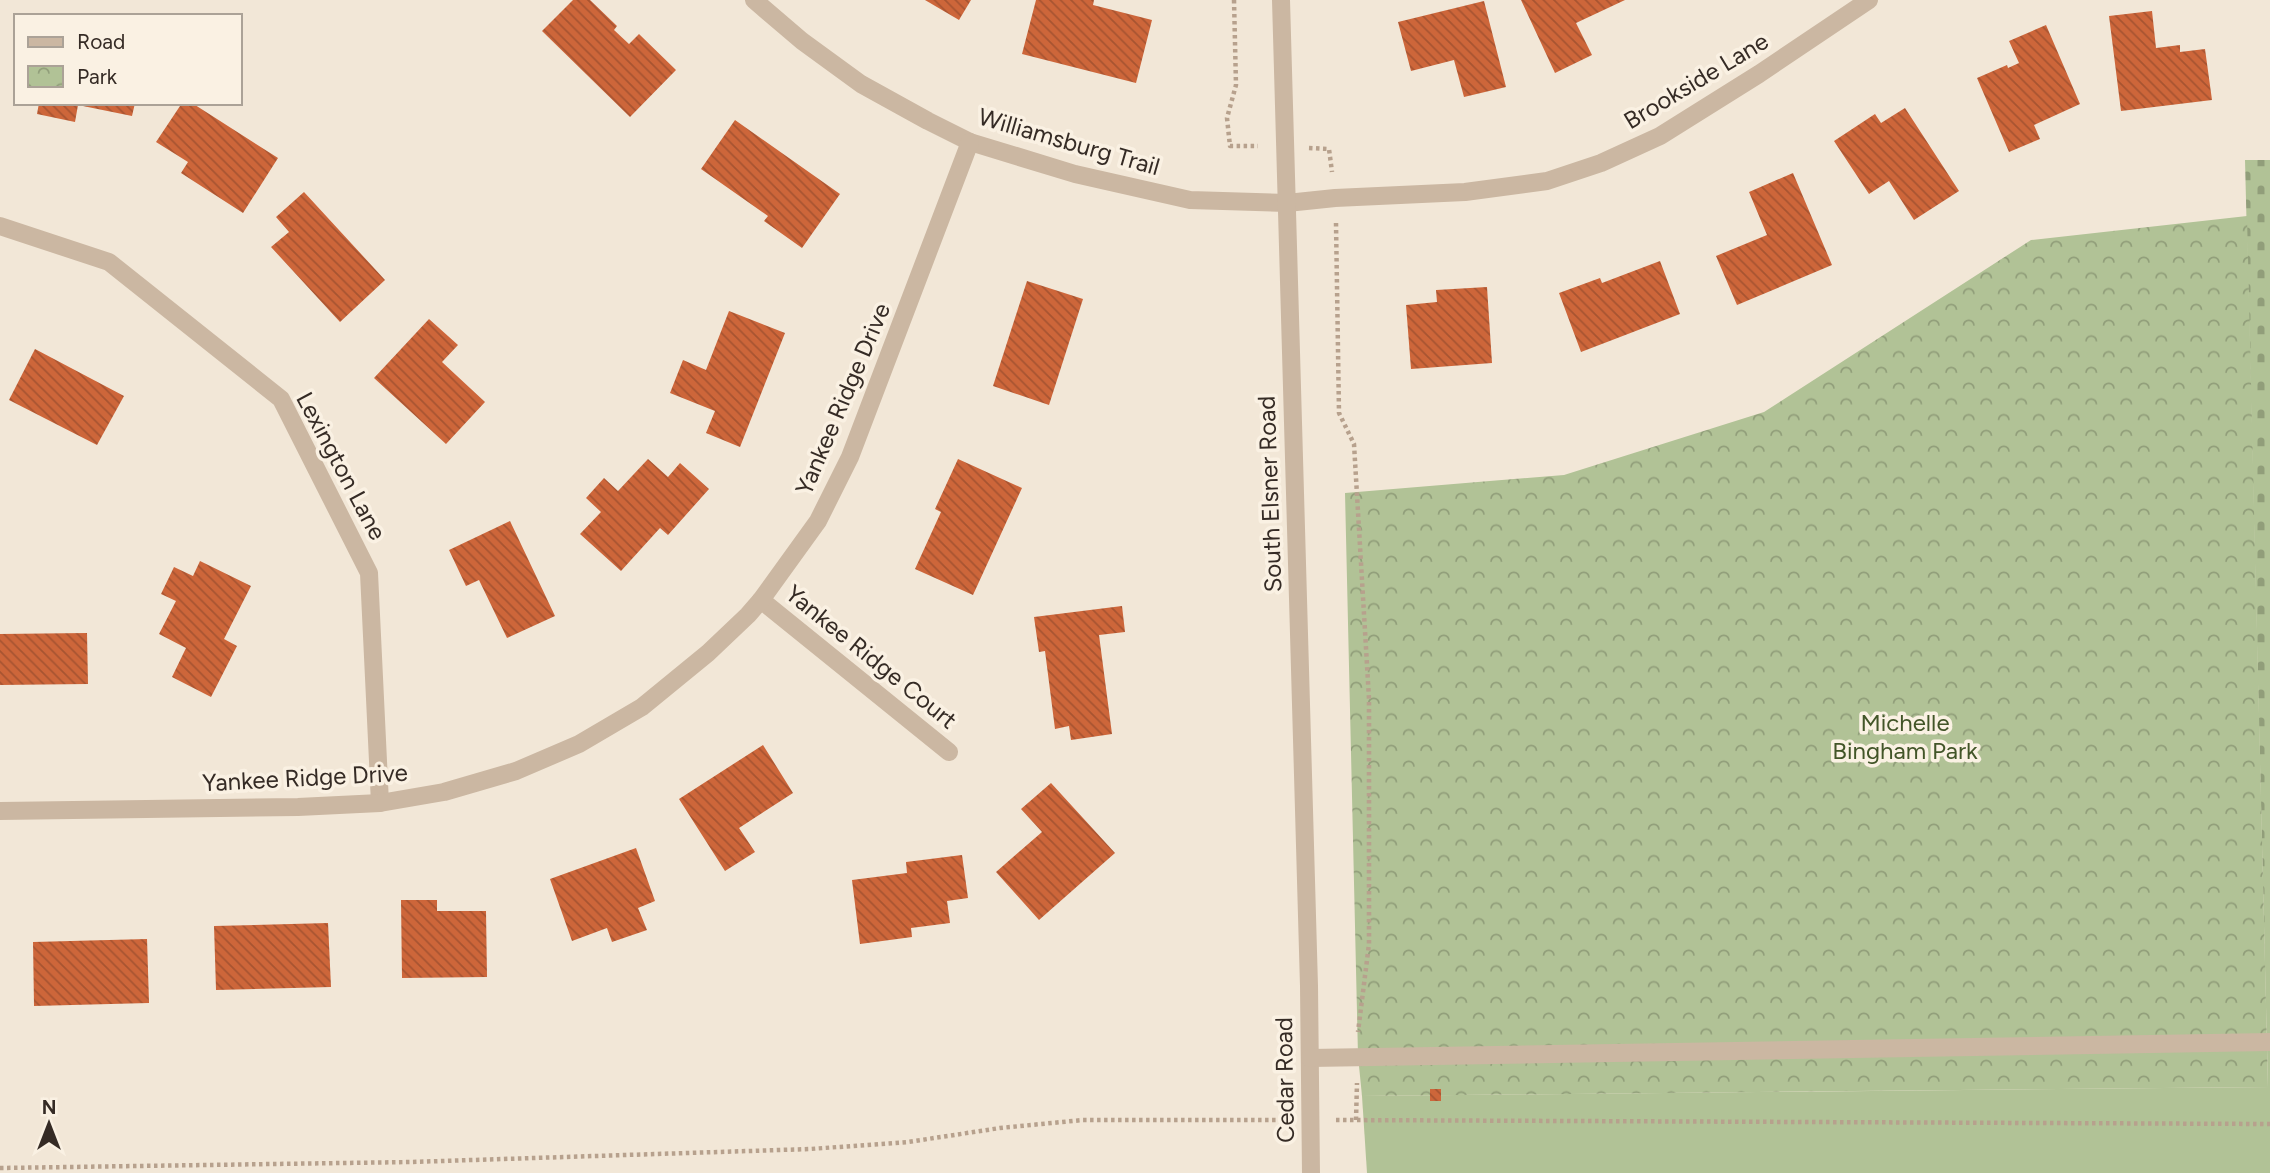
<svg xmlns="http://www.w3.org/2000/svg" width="2270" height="1173" font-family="Figtree,sans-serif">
<defs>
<pattern id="cemetery-stones" width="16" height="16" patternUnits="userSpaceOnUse" patternTransform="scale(1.75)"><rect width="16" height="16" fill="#b1c296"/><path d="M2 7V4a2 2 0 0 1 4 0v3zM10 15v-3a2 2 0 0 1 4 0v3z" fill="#919e7a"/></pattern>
<pattern id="park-crowns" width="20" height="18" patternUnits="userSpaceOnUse" patternTransform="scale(1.75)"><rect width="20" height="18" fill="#b1c296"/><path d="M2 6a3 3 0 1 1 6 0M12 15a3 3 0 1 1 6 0" fill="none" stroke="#919e7a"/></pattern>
<pattern id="building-back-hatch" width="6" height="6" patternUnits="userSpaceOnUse" patternTransform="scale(1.75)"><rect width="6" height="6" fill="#cd663a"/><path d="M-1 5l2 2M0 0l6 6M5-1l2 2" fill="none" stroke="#a75431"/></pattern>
</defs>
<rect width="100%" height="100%" fill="#f2e7d7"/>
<!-- grass -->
<path fill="#b1c296" d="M2270,1087v86h-903l-5,-77z"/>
<!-- cemetery -->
<path fill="url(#cemetery-stones)" d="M2245,160h25v927h-2z"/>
<!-- park -->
<path fill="url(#park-crowns)" d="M2247,216l21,871 -906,9 -4,-40 -13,-563 219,-18 200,-63 267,-172z"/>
<!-- building -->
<g fill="url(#building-back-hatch)">
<path d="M573,0h17l27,26 -3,4 15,14 10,-10 37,36 -46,47 -88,-86z"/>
<path d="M925,0h46l-12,20z"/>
<path d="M1036,0h58l-1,5 59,15 -16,63 -114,-29z"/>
<path d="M1521,0h104l-49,23 16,32 -37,18z"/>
<path d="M1484,1l22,86 -42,10 -10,-37 -43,11 -13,-49z"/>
<path d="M2152,11l4,37 24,-3v7l25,-3 7,51 -91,11 -12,-95z"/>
<path d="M2046,25l34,79 -46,21 6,14 -31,13 -32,-74 30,-13 1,3 11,-5 -10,-22z"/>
<path d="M39,103h96l-3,13 -54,-11 -3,17 -38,-8z"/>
<path d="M182,103h10l86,55 -35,55 -62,-40 7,-11 -32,-20z"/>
<path d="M1905,108l54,83 -45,29 -25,-39 -20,13 -35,-53 41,-27 6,9z"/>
<path d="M735,120l105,74 -38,54 -38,-27 4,-5 -67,-47z"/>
<path d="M1793,173l39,92 -95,40 -21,-49 51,-21 -18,-43z"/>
<path d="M304,192l81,88 -45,42 -69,-75 18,-15 -13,-15z"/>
<path d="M1660,261l20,53 -99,38 -22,-59 41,-15 2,5z"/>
<path d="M1027,281l56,18 -34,106 -56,-19z"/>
<path d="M1487,287l5,76 -81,6 -5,-64 31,-3 -1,-12z"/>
<path d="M729,311l56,22 -45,114 -34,-14 9,-22 -45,-18 13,-33 23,10z"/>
<path d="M429,319l29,26 -16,17 43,40 -39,42 -72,-66z"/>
<path d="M35,349l89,47 -27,49 -88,-45z"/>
<path d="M648,459l20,18 12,-14 29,26 -41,46 -8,-7 -39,43 -41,-37 21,-22 -15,-14 18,-20 14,13z"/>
<path d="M958,459l64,29 -49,107 -58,-26 26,-57 -6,-3z"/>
<path d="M510,521l45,95 -48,22 -28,-58 -13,6 -17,-36z"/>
<path d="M200,561l51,25 -27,53 13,7 -26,51 -39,-20 14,-29 -27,-14 17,-33 -15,-7 13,-27 19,9z"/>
<path d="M1122,606l3,26 -26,3 13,99 -41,6 -2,-14 -14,3 -10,-78 -6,1 -5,-35z"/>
<path d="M87,633l1,51 -88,1v-51z"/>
<path d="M763,745l30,48 -54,35 16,24 -30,19 -46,-72z"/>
<path d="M1051,783l64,70 -76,67 -43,-48 46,-40 -21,-23z"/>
<path d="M636,848l19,53 -17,7 9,22 -35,12 -5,-14 -35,13 -22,-62z"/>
<path d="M962,855l6,43 -21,3 3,22 -39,5 1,9 -52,7 -8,-64 55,-7 -1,-11z"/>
<path d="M401,900h36v11h49l1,66 -85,1z"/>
<path d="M328,923l3,64 -115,3 -2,-64z"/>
<path d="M147,939l2,64 -115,3 -1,-64z"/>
<rect x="1430" y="1089" width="11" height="12"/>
</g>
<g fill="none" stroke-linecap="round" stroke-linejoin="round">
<!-- path -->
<g stroke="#b7a18d" stroke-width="4.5" stroke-dasharray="3.5 3.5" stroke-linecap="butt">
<path d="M1234,0l2,85 -9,33 3,28h28"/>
<path d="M1309,148l20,1 3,23"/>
<path d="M1336,223l3,190 15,31 15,255v245l-11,88"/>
<path d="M1336,1120l934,4"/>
<path d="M1356,1120l1,-37"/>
<path d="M0,1168l411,-6 399,-13 98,-7 92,-14 83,-8h203"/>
</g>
<!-- minor -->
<g stroke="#cbb7a2" stroke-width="18">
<path d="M754,0l48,41 59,43 67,37 42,21 105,32 115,26 97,3 48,-5 130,-6 82,-11 54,-18 59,-27 99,-62 110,-74"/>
<path d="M1281,0l28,986 2,187"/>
<path d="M0,226l109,36 172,137 88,174 11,230"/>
<path d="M761,600l188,152"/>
<path d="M0,811l298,-4 82,-4 64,-11 72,-21 63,-27 63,-37 66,-54 40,-38 13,-15 57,-79 32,-64 120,-315"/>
<path d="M1310,1058l960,-16"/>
</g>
</g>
<g text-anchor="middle" stroke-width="7" stroke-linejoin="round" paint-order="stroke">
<!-- street labels -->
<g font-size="24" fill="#352b25" stroke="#faf1e3">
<text transform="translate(1696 81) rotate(-31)" y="8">Brookside Lane</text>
<text transform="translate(1069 142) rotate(16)" y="8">Williamsburg Trail</text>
<text transform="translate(843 399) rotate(-67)" y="8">Yankee Ridge Drive</text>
<text transform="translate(341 466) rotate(62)" y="8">Lexington Lane</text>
<text transform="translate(1270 494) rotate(-92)" y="8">South Elsner Road</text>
<text transform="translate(871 657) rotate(39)" y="8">Yankee Ridge Court</text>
<text transform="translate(305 778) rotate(-3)" y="8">Yankee Ridge Drive</text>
<text transform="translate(1285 1080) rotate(-91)" y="8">Cedar Road</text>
</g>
<!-- park labels -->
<g font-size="24" fill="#425528" stroke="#faf1e3">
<text x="1905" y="731">Michelle<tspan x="1905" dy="28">Bingham Park</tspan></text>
</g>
</g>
<!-- legend -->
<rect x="14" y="14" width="228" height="91" fill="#faf1e3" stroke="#aba297" stroke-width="2"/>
<rect x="28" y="37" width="35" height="10" fill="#cbb7a2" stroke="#aba297" stroke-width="2"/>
<text x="77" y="49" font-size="21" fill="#352b25">Road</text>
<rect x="28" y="66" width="35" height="21" fill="url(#park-crowns)" stroke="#aba297" stroke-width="2"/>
<text x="77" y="84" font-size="21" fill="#352b25">Park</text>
<!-- north arrow -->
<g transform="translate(49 1124)" stroke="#faf1e3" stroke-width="5" paint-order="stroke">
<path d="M0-5L12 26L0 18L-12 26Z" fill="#352b25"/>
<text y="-10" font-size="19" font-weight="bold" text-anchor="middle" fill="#352b25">N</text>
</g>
</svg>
